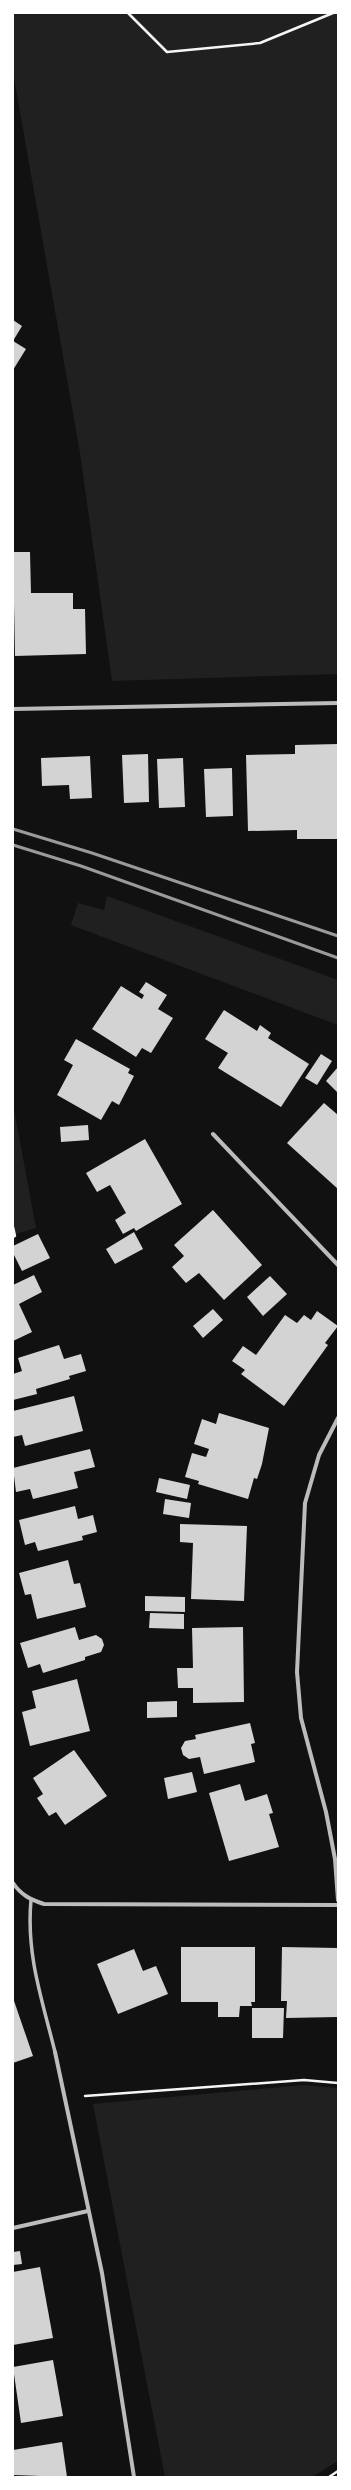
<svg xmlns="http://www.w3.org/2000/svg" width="351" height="2490" font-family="Signika,sans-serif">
<rect width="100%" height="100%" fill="#111"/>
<!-- green -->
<g fill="#202020">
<path d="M13,13h325v661l-226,7 -32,-228 -67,-381z"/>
<path d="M107,896l231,84v45l-267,-100 7,-22 26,7z"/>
<path d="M13,1104l23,124 -23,7z"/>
<path d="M304,2085l34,3v373l-26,16h-147l-72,-373z"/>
</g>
<!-- building -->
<g fill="#d3d3d3">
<path d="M13,320l9,6 -9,15 13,8 -13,21z"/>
<path d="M13,552h17l1,41h42v16h12l1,45 -71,2z"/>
<path d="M338,744v95h-41v-9l-49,1 -2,-76 49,-1v-9z"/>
<path d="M148,754l1,48 -25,1 -2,-48z"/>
<path d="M90,756l2,42 -22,1 -1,-14 -27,1 -1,-28z"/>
<path d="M183,758l2,49 -26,1 -2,-49z"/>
<path d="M232,768l1,48 -27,1 -2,-48z"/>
<path d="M146,982l21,13 -9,14 15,9 -22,35 -9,-5 -6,9 -44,-28 29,-43 21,13 2,-4 -5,-3z"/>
<path d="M224,1010l33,21 3,-6 11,8 -3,5 41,26 -28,43 -63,-39 10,-15 -23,-14z"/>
<path d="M76,1039l54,30 -2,4 6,3 -15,29 -7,-4 -11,19 -44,-25 16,-30 -9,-5z"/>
<path d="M321,1054l11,7 -15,24 -12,-7z"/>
<path d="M338,1067v26l-12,-12z"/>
<path d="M324,1103l14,12v74l-51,-46z"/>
<path d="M88,1125l1,15 -28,2 -1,-15z"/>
<path d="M145,1139l37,65 -46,27 -2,-3 -11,6 -8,-14 11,-7 -16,-28 -13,7 -11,-19z"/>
<path d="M213,1210l49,55 -38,35 -25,-27 -13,10 -14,-16 12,-11 -10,-11z"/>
<path d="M134,1232l9,17 -28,15 -9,-15z"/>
<path d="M38,1234l12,24 -28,13 -9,-18v-7z"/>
<path d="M34,1275l8,17 -23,12 13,28 -19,9v-56z"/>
<path d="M270,1276l17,18 -24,22 -16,-19z"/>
<path d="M213,1309l10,11 -20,18 -10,-12z"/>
<path d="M317,1311l21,15 -13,17 3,2 -44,61 -43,-32 4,-4 -13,-9 11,-15 13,9 29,-40 12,8 7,-8 7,5z"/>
<path d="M59,1345l5,14 17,-5 5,17 -17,5 1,3 -34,10 1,5 -24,6v-26l9,-3 -4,-13z"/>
<path d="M74,1396l9,35 -58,15 -3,-11 -9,2v-26z"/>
<path d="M219,1413l50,15 -7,36 -5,15 -3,-1 -6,21 -50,-15 1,-3 -14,-4 7,-24 14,4 3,-8 -15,-5 8,-25 14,5z"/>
<path d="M90,1449l5,18 -21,5 4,16 -45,11 -3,-10 -14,3 -3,-24z"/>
<path d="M159,1478l31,7 -3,14 -31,-7z"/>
<path d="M165,1499l26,4 -2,15 -26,-4z"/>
<path d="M75,1506l3,13 15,-4 4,17 -15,4 1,4 -45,11 -3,-9 -10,3 -6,-25z"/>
<path d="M180,1524l67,2 -3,75 -53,-2 2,-56 -13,-1z"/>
<path d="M68,1560l6,24 6,-1 6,24 -49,12 -6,-25 -6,1 -6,-22z"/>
<path d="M145,1596l40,1v15l-40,-1z"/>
<path d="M150,1613l34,1v15l-35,-1z"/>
<path d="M75,1627l4,13 17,-5 6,4 2,6 -3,7 -16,5v3l-42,13 -3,-9 -12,4 -8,-25z"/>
<path d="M243,1627l1,75 -51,1v-15h-15l-1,-20h16l-1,-40z"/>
<path d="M77,1679l13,52 -60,15 -8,-34 14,-4 -4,-17z"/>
<path d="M177,1701v16l-30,1v-16z"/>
<path d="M250,1723l5,20 -4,1 4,18 -51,12 -4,-17 -11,2 -6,-4 -2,-7 4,-7 11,-2 -1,-4z"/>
<path d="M74,1750l33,46 -42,29 -9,-13 -7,4 -12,-18 6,-4 -10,-16z"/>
<path d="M192,1772l5,20 -29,7 -4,-21z"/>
<path d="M240,1784l5,17 22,-7 6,19 -4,1 10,33 -50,14 -20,-68z"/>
<path d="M181,1947h74v55h-4l1,4h-12l-1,11h-21v-15h-37z"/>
<path d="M282,1947l56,1v69l-52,1 1,-17h-6z"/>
<path d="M134,1949l9,22 13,-5 12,28 -50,20 -21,-50z"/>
<path d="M13,1998l20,58 -20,7z"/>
<path d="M252,2008h32l-1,30h-31z"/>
<path d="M20,2251l2,13 -9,1v-13z"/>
<path d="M40,2267l13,71 -40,7v-73z"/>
<path d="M53,2360l10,56 -42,7 -8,-56z"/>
<path d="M62,2442l5,35 -54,-2v-25z"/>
</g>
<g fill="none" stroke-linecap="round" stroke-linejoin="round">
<!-- path -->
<g stroke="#f5f5f5" stroke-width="2.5">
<path d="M128,13l39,39 93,-9 73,-30"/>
<path d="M13,1227l2,9 -2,1"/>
<path d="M85,2096l219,-16 34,3"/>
<path d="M329,2477l9,-6"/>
</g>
<!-- pedestrian -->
<path stroke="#bcbcbc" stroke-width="3.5" d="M31,1900c-5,55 11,99 24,152"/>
<!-- minor -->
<g stroke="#bcbcbc" stroke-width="4">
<path d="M13,709l325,-6"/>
<path d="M213,1134l125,131"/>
<path d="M338,1418l-19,37 -14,48 -8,169 4,46 25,94 9,47 3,41"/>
<path d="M13,1883c8,12 18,17 31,21l294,1"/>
<path d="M55,2052l47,221 32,204"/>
<path d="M13,2228l75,-17"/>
</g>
<!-- rail -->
<g stroke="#9a9a9a" stroke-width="3">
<path d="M13,829l79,24 246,83"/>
<path d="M13,845l68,21 257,92"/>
</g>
</g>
<!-- border -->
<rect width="351" height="2490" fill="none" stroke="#ffffff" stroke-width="28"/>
</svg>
